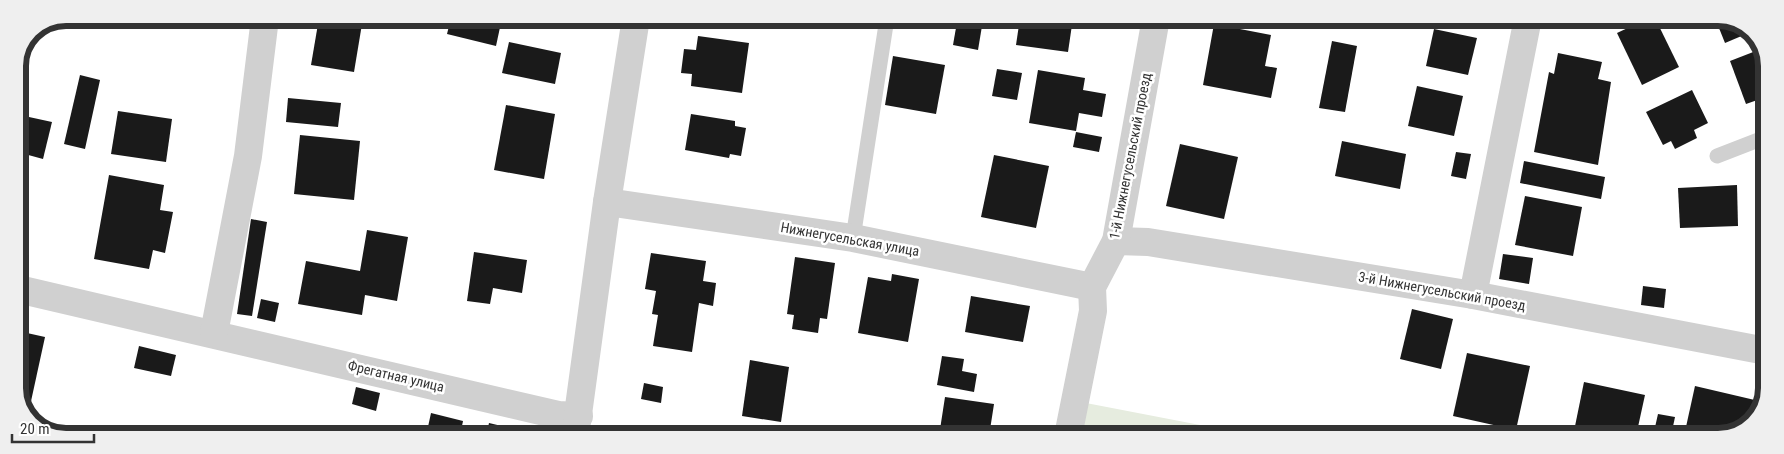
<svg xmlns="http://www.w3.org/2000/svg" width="1784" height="454" font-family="'Roboto Condensed',sans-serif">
<rect width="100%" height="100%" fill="#fff"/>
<!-- green -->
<path fill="#e6ecdf" d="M1086,403l140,27 -1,6h-147z"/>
<!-- building -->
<g fill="#1a1a1a">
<path d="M319,18h44l-9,54 -43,-7z"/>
<path d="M451,18h51l-6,28 -49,-12z"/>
<path d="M531,18h37l-1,7z"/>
<path d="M1020,18h53l-5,34 -52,-7z"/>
<path d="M1649,18h6l24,49 -37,18 -25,-52z"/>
<path d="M1715,18l12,1 24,13 -26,11z"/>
<path d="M957,22l25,4 -4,24 -25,-5z"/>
<path d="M1214,24l57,11 -6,31 12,2 -6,30 -68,-13z"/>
<path d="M1434,29l43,9 -9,37 -42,-9z"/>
<path d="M698,36l51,7 -7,50 -51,-7 1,-12 -11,-1 3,-24 12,1z"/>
<path d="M1332,41l25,5 -12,66 -26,-4z"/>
<path d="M509,42l52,11 -6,31 -53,-11z"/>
<path d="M1761,49l5,11v37l-20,7 -16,-43z"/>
<path d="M1558,53l44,9 -4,17 13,3 -13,83 -64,-13 15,-80 5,2z"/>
<path d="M893,56l52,9 -9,49 -51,-9z"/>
<path d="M997,69l25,4 -5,27 -25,-4z"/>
<path d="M1038,70l47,8 -2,12 23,4 -4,23 -23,-4 -3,18 -47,-8z"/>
<path d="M80,75l20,5 -15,69 -21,-5z"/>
<path d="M1417,86l46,10 -9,40 -46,-10z"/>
<path d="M1692,90l16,33 -14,7 3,8 -22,11 -4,-8 -8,4 -17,-33z"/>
<path d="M288,98l53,5 -3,24 -52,-5z"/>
<path d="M506,105l49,9 -11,65 -50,-9z"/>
<path d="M118,111l54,8 -6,43 -55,-8z"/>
<path d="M691,114l44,7v5l11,2 -5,28 -11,-2 -1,4 -44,-8z"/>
<path d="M29,117l23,5 -9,37 -22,-6z"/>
<path d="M1076,132l26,5 -3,15 -26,-5z"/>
<path d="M300,135l60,6 -6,59 -60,-6z"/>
<path d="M1342,141l64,13 -6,35 -65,-13z"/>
<path d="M1180,144l58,13 -14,62 -58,-13z"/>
<path d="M1456,152l15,2 -5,25 -15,-3z"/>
<path d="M994,155l55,11 -13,62 -55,-11z"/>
<path d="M1524,161l81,16 -4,22 -81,-16z"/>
<path d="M109,175l55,10 -4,25 13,2 -8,41 -12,-3 -4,19 -55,-10z"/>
<path d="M1737,185l1,41 -58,2 -2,-40z"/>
<path d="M1525,196l57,11 -9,49 -58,-11z"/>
<path d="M251,219l16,3 -15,94 -15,-2z"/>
<path d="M367,230l41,7 -11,64 -32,-6 -3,20 -64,-11 8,-43 54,10z"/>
<path d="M474,252l53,8 -5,33 -29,-5 -3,16 -23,-3z"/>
<path d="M651,253l55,8 -3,20 13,2 -3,23 -14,-3 -7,49 -39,-6 5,-31 -6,-1 4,-23 -11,-2z"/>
<path d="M1503,254l30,4 -4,26 -30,-5z"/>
<path d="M795,257l40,6 -8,56 -7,-1 -2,15 -26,-4 2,-14 -7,-1z"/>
<path d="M892,274l27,5 -11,63 -50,-9 10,-56 23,4z"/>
<path d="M1643,286l23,3 -2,19 -23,-3z"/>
<path d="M971,296l59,10 -7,36 -58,-10z"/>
<path d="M261,299l18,4 -4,19 -18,-4z"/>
<path d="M1412,309l41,10 -12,50 -41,-10z"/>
<path d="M18,331l27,6 -17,78 -10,-21z"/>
<path d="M139,346l37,9 -5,21 -37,-8z"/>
<path d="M1467,353l63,13 -14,64 -63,-14z"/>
<path d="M942,356l22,3 -2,12 15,3 -3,18 -37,-7z"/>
<path d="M750,360l39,7 -8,55 -39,-6z"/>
<path d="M1584,382l61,13 -9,41h-63z"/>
<path d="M644,383l19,4 -2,16 -20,-4z"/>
<path d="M1695,386l64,15 -3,12 -6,12 -32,11h-34z"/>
<path d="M356,387l24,6 -4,18 -24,-7z"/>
<path d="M945,397l49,7 -5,32h-50z"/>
<path d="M431,413l32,8 -3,15h-34z"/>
<path d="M1658,414l17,3 -4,19h-18z"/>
<path d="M489,423l50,12v1h-53z"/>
</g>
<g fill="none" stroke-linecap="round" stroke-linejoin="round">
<!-- service -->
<g stroke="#d0d0d0" stroke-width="15">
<path d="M1717,156l49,-19"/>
<path d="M853,238l34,-220"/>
</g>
<!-- minor -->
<g stroke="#d0d0d0" stroke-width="28">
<path d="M607,202l246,36 239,49"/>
<path d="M1116,241l32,1 325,53 293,56"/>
<path d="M18,289l540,126 21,1"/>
<path d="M1473,295l55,-277"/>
<path d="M214,333l34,-177 17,-138"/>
<path d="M575,436l32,-234 29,-184"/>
<path d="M1068,436l25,-125 -1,-24 24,-46 40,-223"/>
</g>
</g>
<g text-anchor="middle" stroke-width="5" stroke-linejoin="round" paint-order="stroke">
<!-- street labels -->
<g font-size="14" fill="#333" stroke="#fff">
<text transform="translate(1130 156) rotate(-79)" y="5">1-й Нижнегусельский проезд</text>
<text transform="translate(850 239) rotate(10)" y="5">Нижнегусельская улица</text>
<text transform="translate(1442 291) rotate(10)" y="5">3-й Нижнегусельский проезд</text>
<text transform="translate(396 376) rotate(13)" y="5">Фрегатная улица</text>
</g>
</g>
<!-- crop -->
<path d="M0 0H1784V454H0ZM66 26H1718A40 40 0 0 1 1758 66V388A40 40 0 0 1 1718 428H66A40 40 0 0 1 26 388V66A40 40 0 0 1 66 26Z" fill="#efefef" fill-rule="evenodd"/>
<path fill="none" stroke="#333" stroke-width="6" d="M66 26H1718A40 40 0 0 1 1758 66V388A40 40 0 0 1 1718 428H66A40 40 0 0 1 26 388V66A40 40 0 0 1 66 26Z"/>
<!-- scale -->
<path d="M12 434v8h82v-8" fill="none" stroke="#333333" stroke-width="2.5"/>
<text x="20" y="434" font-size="15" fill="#333333" stroke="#ffffff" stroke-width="4" paint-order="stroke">20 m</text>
</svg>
